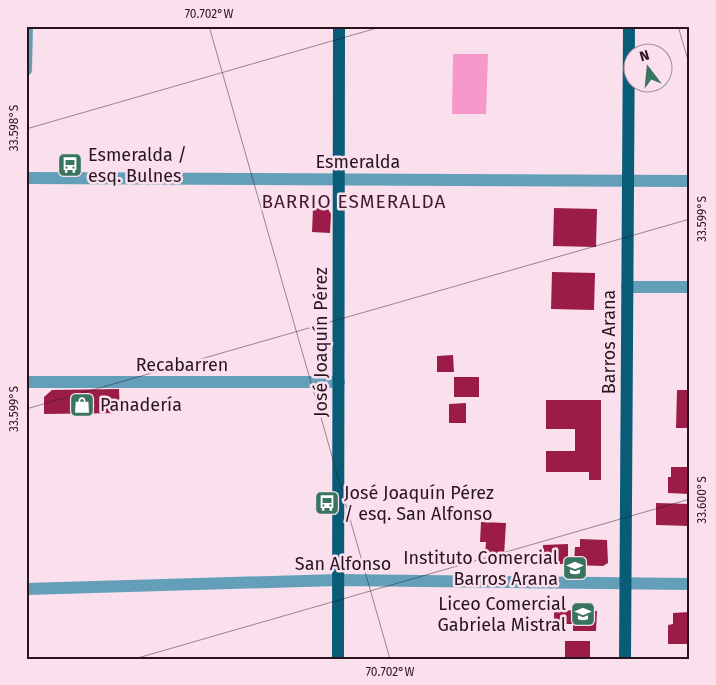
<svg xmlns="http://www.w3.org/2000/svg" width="716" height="685" font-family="'Fira Sans',sans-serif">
<rect width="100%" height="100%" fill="#f9e0ec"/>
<!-- green -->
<path fill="#f798cb" d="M453,54h35l-2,60h-34z"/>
<!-- building -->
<g fill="#9b1c47">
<path d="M313,208l15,1 3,5 -1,19 -18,-1z"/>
<path d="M554,208l43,1 -1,38 -43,-1z"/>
<path d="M552,272l43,1 -1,37 -43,-1z"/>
<path d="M453,355l1,17h-17v-16z"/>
<rect x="454" y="377" width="25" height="20"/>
<path d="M119,389l1,24 -76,1v-17l8,-7z"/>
<path d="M677,390h13v38h-14z"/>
<path d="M546,400h55v80h-12v-8h-43v-21h29v-22h-29z"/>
<path d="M466,403v20h-17v-19z"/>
<path d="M671,467h19l-1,27 -21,-1v-16h3z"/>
<path d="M656,503l34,1v22l-34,-1z"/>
<path d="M481,522l25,1 -2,33 -19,-1 1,-13h-6z"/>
<path d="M580,539l27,1 1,23 -5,3 -29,-1 1,-18h5z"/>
<path d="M568,544v20h-25v-19z"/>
<path d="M554,610l43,1 -1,20h-23v-7h-19z"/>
<path d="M690,612v32h-22v-19l5,-1v-11z"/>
<rect x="565" y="641" width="25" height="18"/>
</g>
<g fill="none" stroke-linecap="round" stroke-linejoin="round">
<!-- minor -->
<g stroke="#639fb9" stroke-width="12">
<path d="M26,70l1,-44"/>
<path d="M26,178l664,3"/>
<path d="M627,287h63"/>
<path d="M26,382h313"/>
<path d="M26,589l312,-9 352,4"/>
</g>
<!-- major -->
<g stroke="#085c77" stroke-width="12">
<path d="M338,659l1,-633"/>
<path d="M625,659l4,-633"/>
</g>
</g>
<!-- ticks -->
<path fill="none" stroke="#29131f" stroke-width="1" stroke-opacity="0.45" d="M209,26l181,633M678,26l12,41M26,129l358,-103M26,409l664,-190M134,659l556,-160"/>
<!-- icons -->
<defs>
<symbol id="bus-square" viewBox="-11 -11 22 22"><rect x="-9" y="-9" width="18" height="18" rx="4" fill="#38745e" stroke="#f9e0ec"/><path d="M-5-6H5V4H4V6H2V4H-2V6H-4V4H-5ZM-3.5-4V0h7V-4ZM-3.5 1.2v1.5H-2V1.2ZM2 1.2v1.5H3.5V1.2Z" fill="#fff"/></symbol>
<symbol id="shop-square" viewBox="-11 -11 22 22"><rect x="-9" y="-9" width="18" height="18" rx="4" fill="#38745e" stroke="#f9e0ec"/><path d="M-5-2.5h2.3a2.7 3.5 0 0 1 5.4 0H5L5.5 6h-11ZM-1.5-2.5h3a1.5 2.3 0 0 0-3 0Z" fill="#fff"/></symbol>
<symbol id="school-square" viewBox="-11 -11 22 22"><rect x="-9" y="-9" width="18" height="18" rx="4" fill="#38745e" stroke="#f9e0ec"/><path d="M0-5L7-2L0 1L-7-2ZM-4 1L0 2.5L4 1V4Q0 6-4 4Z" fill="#fff"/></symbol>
</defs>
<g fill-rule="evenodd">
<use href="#bus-square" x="56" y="151" width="28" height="28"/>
<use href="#shop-square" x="68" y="391" width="28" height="28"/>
<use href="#bus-square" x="313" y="489" width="28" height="28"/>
<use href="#school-square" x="561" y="554" width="28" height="28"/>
<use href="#school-square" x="569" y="600" width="28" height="28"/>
</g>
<g text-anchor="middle" stroke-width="5" stroke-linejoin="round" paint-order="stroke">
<!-- poi labels -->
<g font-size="18" fill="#29131f" stroke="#f9e0ec" text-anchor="start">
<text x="88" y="161">Esmeralda /<tspan x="88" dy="21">esq. Bulnes</tspan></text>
<text x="100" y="411">Panadería</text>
<text x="344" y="499">José Joaquín Pérez<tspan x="344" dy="21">/ esq. San Alfonso</tspan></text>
<text x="558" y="564" text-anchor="end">Instituto Comercial<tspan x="558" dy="21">Barros Arana</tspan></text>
<text x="566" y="610" text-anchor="end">Liceo Comercial<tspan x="566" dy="21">Gabriela Mistral</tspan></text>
</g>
<!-- street labels -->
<g font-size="18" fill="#29131f" stroke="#f9e0ec">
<text x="358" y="168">Esmeralda</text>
<text transform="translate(321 342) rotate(-90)" y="6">José Joaquín Pérez</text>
<text transform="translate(609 342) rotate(-90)" y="6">Barros Arana</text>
<text x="182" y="371">Recabarren</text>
<text x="343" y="570">San Alfonso</text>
</g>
<!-- neighbourhood labels -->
<g font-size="19" letter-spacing="1" fill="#451731" stroke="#f9e0ec">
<text x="354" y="208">BARRIO ESMERALDA</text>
</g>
</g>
<!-- border -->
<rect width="716" height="685" fill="none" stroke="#f9e0ec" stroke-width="55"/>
<!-- north arrow -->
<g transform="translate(648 68) rotate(344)"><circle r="24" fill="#f9e0ec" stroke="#a68e9a"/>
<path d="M0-4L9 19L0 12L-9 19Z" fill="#38745e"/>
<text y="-8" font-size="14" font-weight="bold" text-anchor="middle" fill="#29131f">N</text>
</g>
<rect x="28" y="28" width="660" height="630" fill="none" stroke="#29131f" stroke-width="2"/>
<g font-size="12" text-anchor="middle" fill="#29131f">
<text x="209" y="18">70.702°W</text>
<text transform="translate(14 128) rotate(-90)" y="4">33.598°S</text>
<text transform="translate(702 219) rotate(-90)" y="4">33.599°S</text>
<text transform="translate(14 409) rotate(-90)" y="4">33.599°S</text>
<text transform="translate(702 500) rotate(-90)" y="4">33.600°S</text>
<text x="390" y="676">70.702°W</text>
</g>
</svg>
